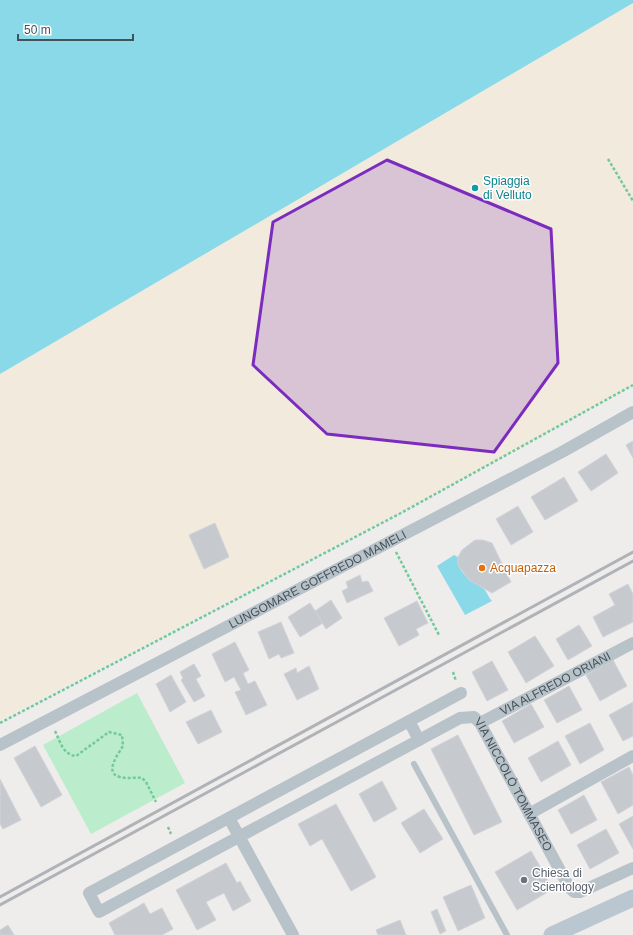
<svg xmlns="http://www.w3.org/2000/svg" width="633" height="935" font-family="Helvetica,sans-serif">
<rect width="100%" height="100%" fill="#efecec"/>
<!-- green -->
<path fill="#bbedcc" d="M137,693l48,90 -94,51 -48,-89z"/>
<!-- sand -->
<path fill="#f1eadd" d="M633,3v382l-207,113 -426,222v-346z"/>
<!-- water -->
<g fill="#89d9e9">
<path d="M0,0h633v3l-633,371z"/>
<path d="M454,555l4,2c-1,19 16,22 27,33 2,3 4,8 7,11l-27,14 -28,-49z"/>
</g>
<!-- building -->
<g fill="#c6cacf" stroke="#d0d3d8">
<path d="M633,441v17l-7,-13z"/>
<path d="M606,454l12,19 -27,18 -13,-19z"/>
<path d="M564,477l14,24 -33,19 -14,-23z"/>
<path d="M518,506l15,26 -22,13 -15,-26z"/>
<path d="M215,523l14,34 -25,12 -15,-34z"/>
<path d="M475,540h8l9,3 19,39 -19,11 -23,-13 -11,-15v-8l4,-7z"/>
<path d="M360,575l2,7 6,-1 5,10 -26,12 -5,-12 6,-3 -2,-6z"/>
<path d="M628,584l5,10v28l-30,15 -10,-20 22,-12 -6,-11z"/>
<path d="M331,600l11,18 -16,11 -11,-18z"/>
<path d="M417,601l11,22 -12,6 3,6 -20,11 -15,-28z"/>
<path d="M310,603l13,20 -23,14 -12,-20z"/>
<path d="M281,622l13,31 -13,5 -2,-4 -10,5 -11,-27z"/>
<path d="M579,625l13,21 -24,14 -12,-21z"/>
<path d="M535,636l19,30 -28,17 -18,-31z"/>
<path d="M235,642l14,28 -6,3 5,11 7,-3 12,24 -21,10 -11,-23 6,-2 -7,-13 -9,5 -13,-28z"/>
<path d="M613,660l14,26 -27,15 -14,-26z"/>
<path d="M492,661l16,29 -21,11 -15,-29z"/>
<path d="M194,664l7,12 -5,3 9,17 -11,6 -13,-22 2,-2 -3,-6z"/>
<path d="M309,666l10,23 -22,11 -13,-26 12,-6 1,5z"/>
<path d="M171,675l15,27 -16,10 -14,-28z"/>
<path d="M569,686l13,24 -25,13 -13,-23z"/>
<path d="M633,702v34l-10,5 -14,-26z"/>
<path d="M531,704l13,23 -30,16 -12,-22z"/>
<path d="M211,710l11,22 -24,12 -12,-22z"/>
<path d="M590,723l14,27 -24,14 -15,-28z"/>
<path d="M458,735l44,87 -28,13 -43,-86z"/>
<path d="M558,741l13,24 -30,17 -13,-24z"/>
<path d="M35,746l27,49 -21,12 -27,-49z"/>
<path d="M629,767l4,8v30l-15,9 -17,-32z"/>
<path d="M0,779l21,41 -18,9 -3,-5z"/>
<path d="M382,781l15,28 -23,13 -15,-28z"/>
<path d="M584,795l13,25 -26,14 -13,-24z"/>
<path d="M336,804l40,73 -25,14 -29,-52 -12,7 -12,-22z"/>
<path d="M424,809l19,30 -23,14 -19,-30z"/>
<path d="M633,816v33l-14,-25z"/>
<path d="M606,829l13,24 -29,16 -13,-24z"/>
<path d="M531,851l22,38 -36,21 -22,-38z"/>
<path d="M226,863l11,20 3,-2 11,20 -18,10 -9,-18 -18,9 10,18 -19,10 -21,-40z"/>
<path d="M471,885l14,33 -27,13 -15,-34z"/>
<path d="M144,903l6,11 12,-6 11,21 -11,6h-47l-6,-12z"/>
<path d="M437,909l9,22 -6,3 -9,-22z"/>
<path d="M400,920l6,15h-28l-2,-5z"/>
<path d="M8,925l6,10h-14v-5z"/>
</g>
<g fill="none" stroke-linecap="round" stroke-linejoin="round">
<!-- path -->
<g stroke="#74c99c" stroke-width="2.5" stroke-dasharray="3 2" stroke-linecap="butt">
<path d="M608,159l25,42"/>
<path d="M396,552l43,83"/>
<path d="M453,672l3,9"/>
<path d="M0,723l401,-210 232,-128"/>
<path d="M55,731c5,10 8,24 21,25l33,-24 13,3 1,11c-4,7 -20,27 -3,31 7,2 15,0 22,1l4,4 10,20"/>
<path d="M168,827l3,7"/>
</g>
<!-- service -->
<path stroke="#b8c2c9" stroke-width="6" d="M414,764l93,171"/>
<!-- minor -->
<g stroke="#b8c2c9" stroke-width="12">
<path d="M409,721l10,19 -320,172 -10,-19z"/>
<path d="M409,721l52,-28"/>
<path id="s1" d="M480,723l153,-80"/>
<path id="s2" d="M419,740l41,-22 14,-1 6,6 89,164 5,5h6l53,-24"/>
<path id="s3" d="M0,745l562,-293 71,-40"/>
<path d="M529,814l104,-58"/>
<path d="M229,818l64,117"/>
</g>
<!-- secondary -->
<path stroke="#bac6d0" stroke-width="17" d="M552,935l81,-37"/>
<!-- rail -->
<g stroke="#afb2b7" stroke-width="3">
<path d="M0,897l633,-345"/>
<path d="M0,905l633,-344"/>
</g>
</g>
<!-- marked area -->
<path fill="#7b2cbf" fill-opacity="0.2" stroke="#7b2cbf" stroke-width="3" stroke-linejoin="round" d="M387,160l164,69 7,134 -64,89 -167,-18 -74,-69 20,-143z"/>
<!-- markers -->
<circle fill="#0f9aa8" stroke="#fff" stroke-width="1.5" cx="475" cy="188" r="4"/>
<circle fill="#e8710a" stroke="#fff" stroke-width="1.5" cx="482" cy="568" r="4"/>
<circle fill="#6b7280" stroke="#fff" stroke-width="1.5" cx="524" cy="880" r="4"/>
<g text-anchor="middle" stroke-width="3" stroke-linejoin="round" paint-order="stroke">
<!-- culture labels -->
<g font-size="12" fill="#0d838f" stroke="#fff" text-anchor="start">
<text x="483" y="185">Spiaggia<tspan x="483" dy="14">di Velluto</tspan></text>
</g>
<!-- food labels -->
<g font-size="12" fill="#c56008" stroke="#fff" text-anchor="start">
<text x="490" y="572">Acquapazza</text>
</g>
<!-- street labels -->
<g font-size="12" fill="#455159" stroke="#fff">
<text dy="4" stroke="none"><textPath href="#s3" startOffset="358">LUNGOMARE GOFFREDO MAMELI</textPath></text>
<text dy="4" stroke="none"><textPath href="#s1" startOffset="85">VIA ALFREDO ORIANI</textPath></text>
<text dy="4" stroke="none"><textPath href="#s2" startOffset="139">VIA NICCOLÒ TOMMASEO</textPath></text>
</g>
<!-- worship labels -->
<g font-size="12" fill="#5b616d" stroke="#fff" text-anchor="start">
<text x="532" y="877">Chiesa di<tspan x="532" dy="14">Scientology</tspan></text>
</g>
</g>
<!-- scale -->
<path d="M18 34v6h115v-6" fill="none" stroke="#455159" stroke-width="2"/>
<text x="24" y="34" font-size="12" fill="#455159" stroke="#ffffff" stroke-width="3" paint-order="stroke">50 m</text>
</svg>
